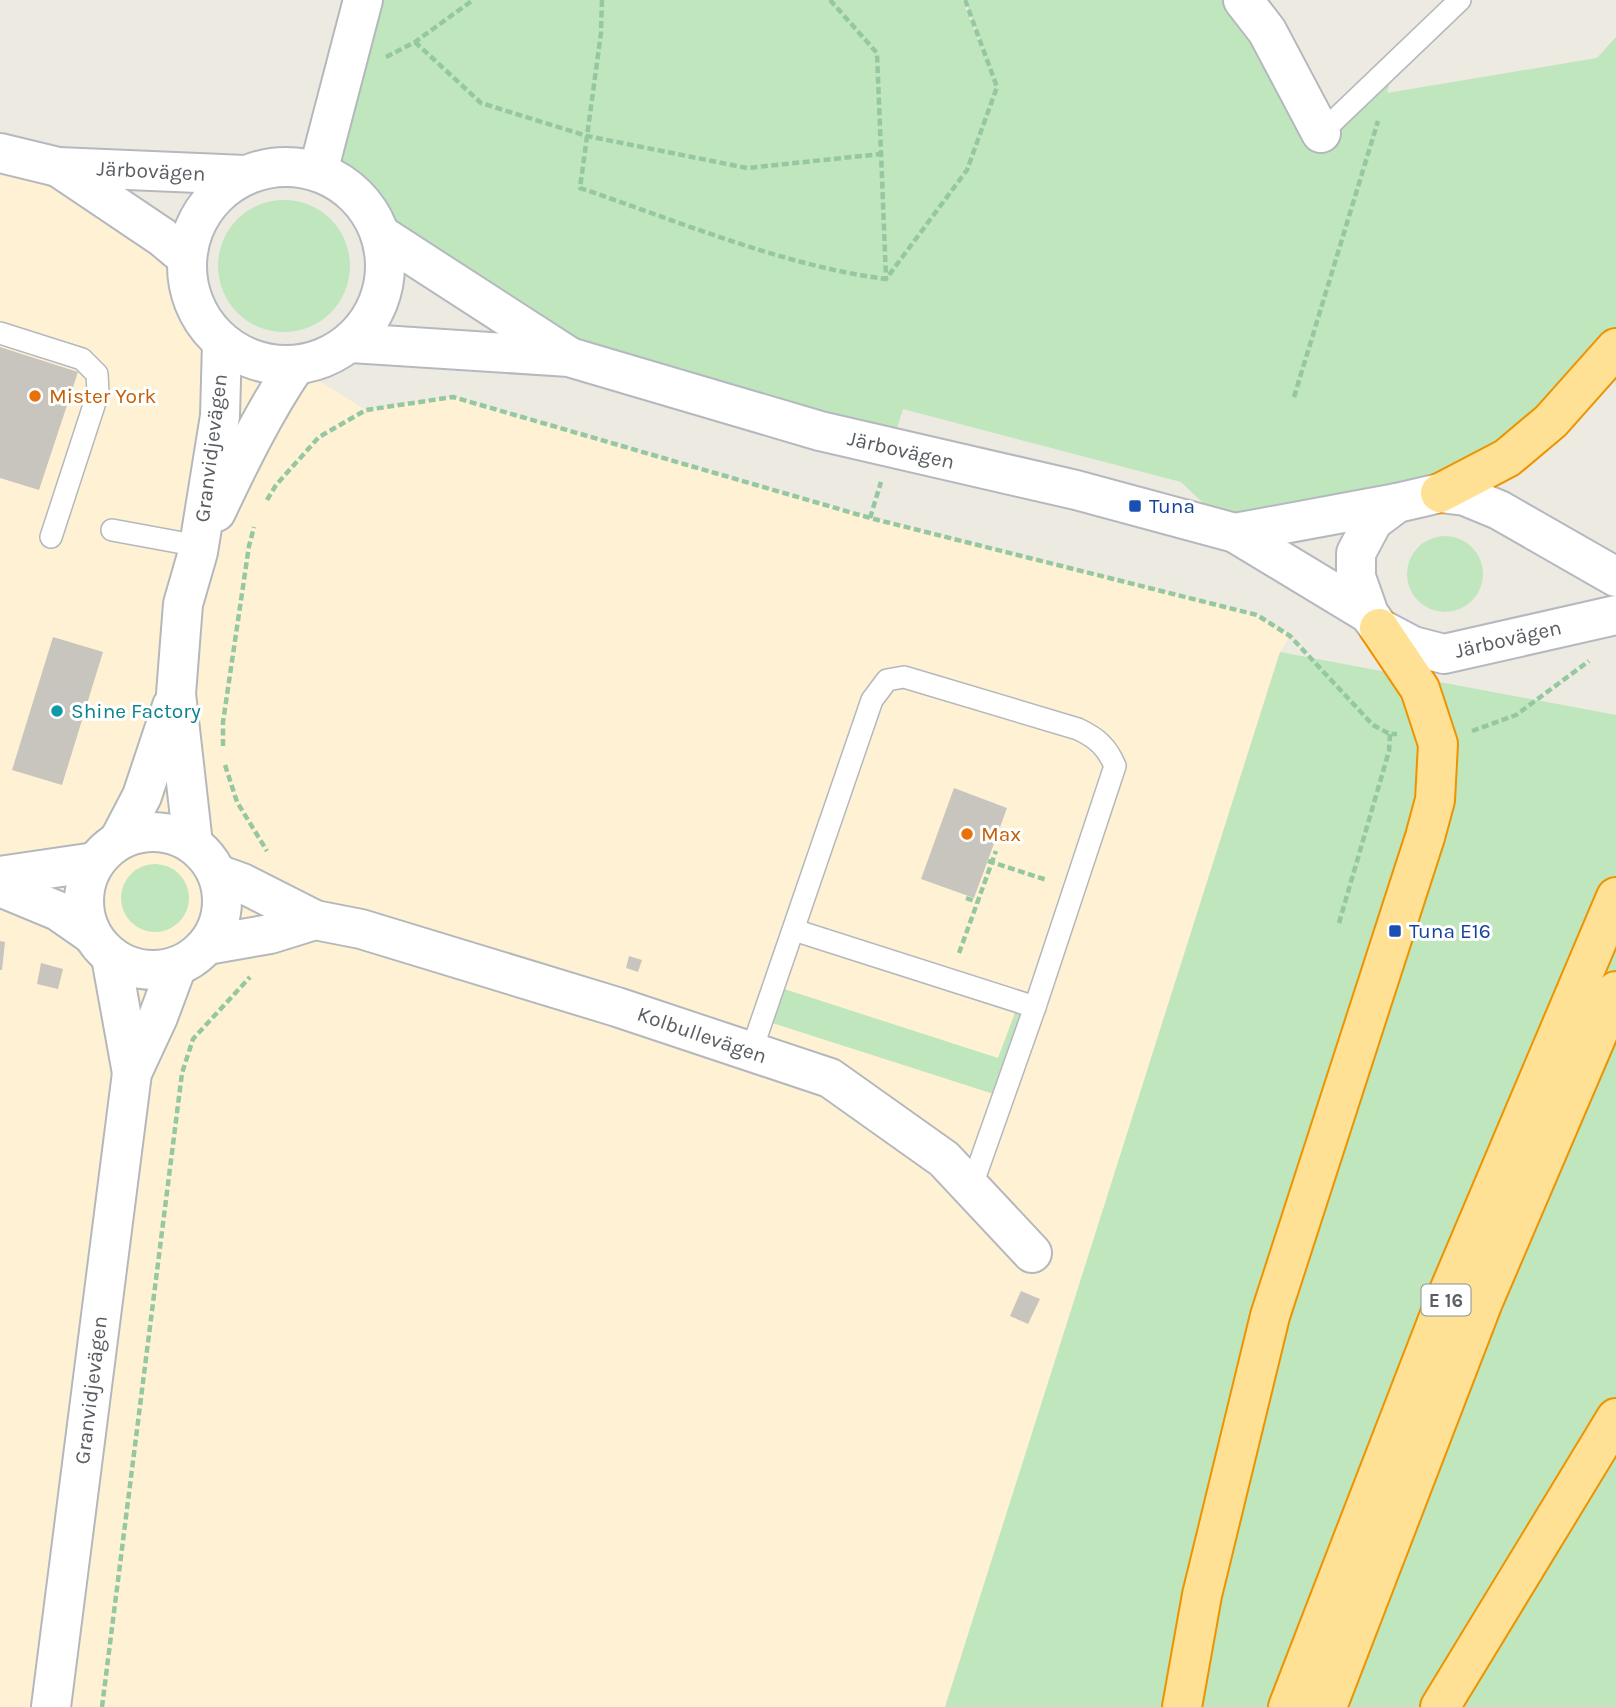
<svg xmlns="http://www.w3.org/2000/svg" width="1616" height="1707" font-family="Karla,sans-serif">
<rect width="100%" height="100%" fill="#edeae1"/>
<!-- commercial -->
<path fill="#fff2d4" d="M0,151l186,106 2,32 13,30 21,24 46,22 27,1 71,44 87,-13 306,90 205,55 293,73 33,21 -10,16 -335,1055h-945z"/>
<!-- green -->
<g fill="#bfe6bc">
<path d="M363,0h599l25,61 -22,-61h278l78,133 74,-70 -8,30 210,-35 19,-21v311l-109,110 -272,75 -54,-51 -278,-73 -12,38 -322,-90 -188,-122c-17,-37 -27,-45 -63,-63z"/>
<circle cx="284" cy="266" r="66"/>
<circle cx="1445" cy="574" r="38"/>
<path d="M1280,652l336,63v992h-671z"/>
<circle cx="155" cy="898" r="34"/>
<path d="M775,986l223,72 21,-56 16,5 -32,90 -240,-77z"/>
</g>
<!-- building -->
<g fill="#c8c4be">
<path d="M0,347l78,25 -39,118 -39,-12z"/>
<path d="M53,637l50,15 -41,133 -50,-15z"/>
<path d="M954,788l53,20 -33,90 -53,-19z"/>
<path d="M0,941l5,1 -3,28h-2z"/>
<path d="M629,956l13,4 -4,12 -12,-4z"/>
<path d="M41,963l22,6 -5,20 -21,-5z"/>
<path d="M1021,1291l19,8 -12,25 -18,-8z"/>
</g>
<g fill="none" stroke-linecap="round" stroke-linejoin="round">
<defs>
<g id="service">
<path d="M1321,133l139,-133"/>
<path d="M0,333l82,26 15,15 1,19 -47,144"/>
<path d="M112,530l87,16"/>
<path d="M794,930l241,77"/>
<path d="M751,1052l121,-352 15,-20 17,-3 174,52c19,9 29,18 37,37l-80,241 -64,181"/>
</g>
<g id="minor">
<path d="M1243,0l24,31 54,102"/>
<path d="M318,172l45,-172"/>
<path d="M216,512c24,-51 48,-100 79,-146"/>
<circle cx="153" cy="901" r="69"/>
<path d="M119,840l23,-44 30,-90"/>
<path d="M193,844l-17,-150 7,-90 15,-52 22,-136 2,-73"/>
<path d="M217,874l25,9 73,37 46,9 256,78 213,71 114,81 88,94"/>
<path d="M0,876l95,-14"/>
<path d="M0,887l58,24 33,23"/>
<path d="M207,945l63,-11 45,-14"/>
<path d="M111,957l21,116"/>
<path d="M51,1707l81,-634 26,-56 19,-51"/>
</g>
<g id="secondary">
<path d="M0,153l58,14 187,8"/>
<circle cx="286" cy="266" r="99"/>
<path d="M58,167l104,70 24,20"/>
<path d="M381,235l187,121"/>
<path d="M351,343l218,14 251,74 256,59 159,43 134,81"/>
<path d="M1235,533l162,-30"/>
<path d="M1616,577l-117,-67 -34,-14 -25,-3 -43,10 -24,18 -17,32v24l13,37 10,14 34,18 31,8 172,-39"/>
</g>
<g id="trunk">
<path d="M1440,493l67,-35 44,-37 65,-73"/>
<path d="M1182,1707l20,-112 68,-279 155,-479 10,-37 3,-56 -18,-55 -41,-61"/>
<path d="M1288,1707l161,-416 167,-394"/>
<path d="M1327,1707l156,-405 133,-311"/>
<path d="M1440,1707l176,-289"/>
</g>
</defs>
<!-- service casing -->
<use href="#service" stroke="#b4b8bc" stroke-width="24"/>
<!-- minor casing -->
<use href="#minor" stroke="#b4b8bc" stroke-width="42"/>
<!-- secondary casing -->
<use href="#secondary" stroke="#b5b9bf" stroke-width="42"/>
<!-- trunk casing -->
<use href="#trunk" stroke="#ee9300" stroke-width="42"/>
<!-- path -->
<g stroke="#95c8a0" stroke-width="4.5" stroke-dasharray="7 3.5" stroke-linecap="butt">
<path d="M602,0l-1,33 -21,155c98,33 204,78 306,91l81,-109 30,-83 -32,-87"/>
<path d="M830,0l47,53 9,225"/>
<path d="M415,42l66,61 106,33 160,32 134,-14"/>
<path d="M386,57l29,-15 58,-42"/>
<path d="M1294,397l84,-276"/>
<path d="M267,500l9,-15 43,-48 47,-27 87,-13 417,121 387,97 33,21 83,89 17,9h7"/>
<path d="M870,518l11,-36"/>
<path d="M1472,731l44,-16 73,-54"/>
<path d="M223,746v-24l26,-176 5,-19"/>
<path d="M225,765l12,37 30,49"/>
<path d="M988,861l59,19"/>
<path d="M966,898l11,4"/>
<path d="M1339,923l50,-172 1,-17"/>
<path d="M959,953l37,-102"/>
<path d="M102,1707l80,-634 11,-34 57,-62"/>
</g>
<!-- service -->
<use href="#service" stroke="#fff" stroke-width="21"/>
<!-- minor -->
<use href="#minor" stroke="#fff" stroke-width="38"/>
<!-- secondary -->
<use href="#secondary" stroke="#fff" stroke-width="38"/>
<!-- trunk -->
<use href="#trunk" stroke="#ffe195" stroke-width="38"/>
</g>
<!-- markers -->
<g fill="#e8710a" stroke="#fff" stroke-width="2.5">
<circle cx="35" cy="396" r="7"/>
<circle cx="967" cy="834" r="7"/>
</g>
<g fill="#1a4fb4" stroke="#fff" stroke-width="2.5">
<rect x="1128" y="499" width="14" height="14" rx="3.5"/>
<rect x="1388" y="924" width="14" height="14" rx="3.5"/>
</g>
<circle fill="#0f9aa8" stroke="#fff" stroke-width="2.5" cx="57" cy="711" r="7"/>
<g text-anchor="middle" stroke-width="6" stroke-linejoin="round" paint-order="stroke">
<!-- shield labels -->
<rect fill="#fff" stroke="#8c8e92" stroke-width="2" x="1421.5" y="1284.5" width="49" height="31" rx="5"/>
<g font-size="19" font-weight="bold" fill="#5a5e63">
<text x="1446" y="1307">E 16</text>
</g>
<!-- street labels -->
<g font-size="21" fill="#5a5e63" stroke="#fff">
<text transform="translate(151 171) rotate(3)" y="7">Järbovägen</text>
<text transform="translate(211 448) rotate(-83)" y="7">Granvidjevägen</text>
<text transform="translate(901 450) rotate(13)" y="7">Järbovägen</text>
<text transform="translate(1508 639) rotate(-13)" y="7">Järbovägen</text>
<text transform="translate(702 1035) rotate(19)" y="7">Kolbullevägen</text>
<text transform="translate(91 1390) rotate(-83)" y="7">Granvidjevägen</text>
</g>
<!-- food labels -->
<g font-size="21" fill="#c56008" stroke="#fff" text-anchor="start">
<text x="49" y="403">Mister York</text>
<text x="981" y="841">Max</text>
</g>
<!-- transit labels -->
<g font-size="21" fill="#164399" stroke="#fff" text-anchor="start">
<text x="1149" y="513">Tuna</text>
<text x="1409" y="938">Tuna E16</text>
</g>
<!-- culture labels -->
<g font-size="21" fill="#0d838f" stroke="#fff" text-anchor="start">
<text x="71" y="718">Shine Factory</text>
</g>
</g>
</svg>
